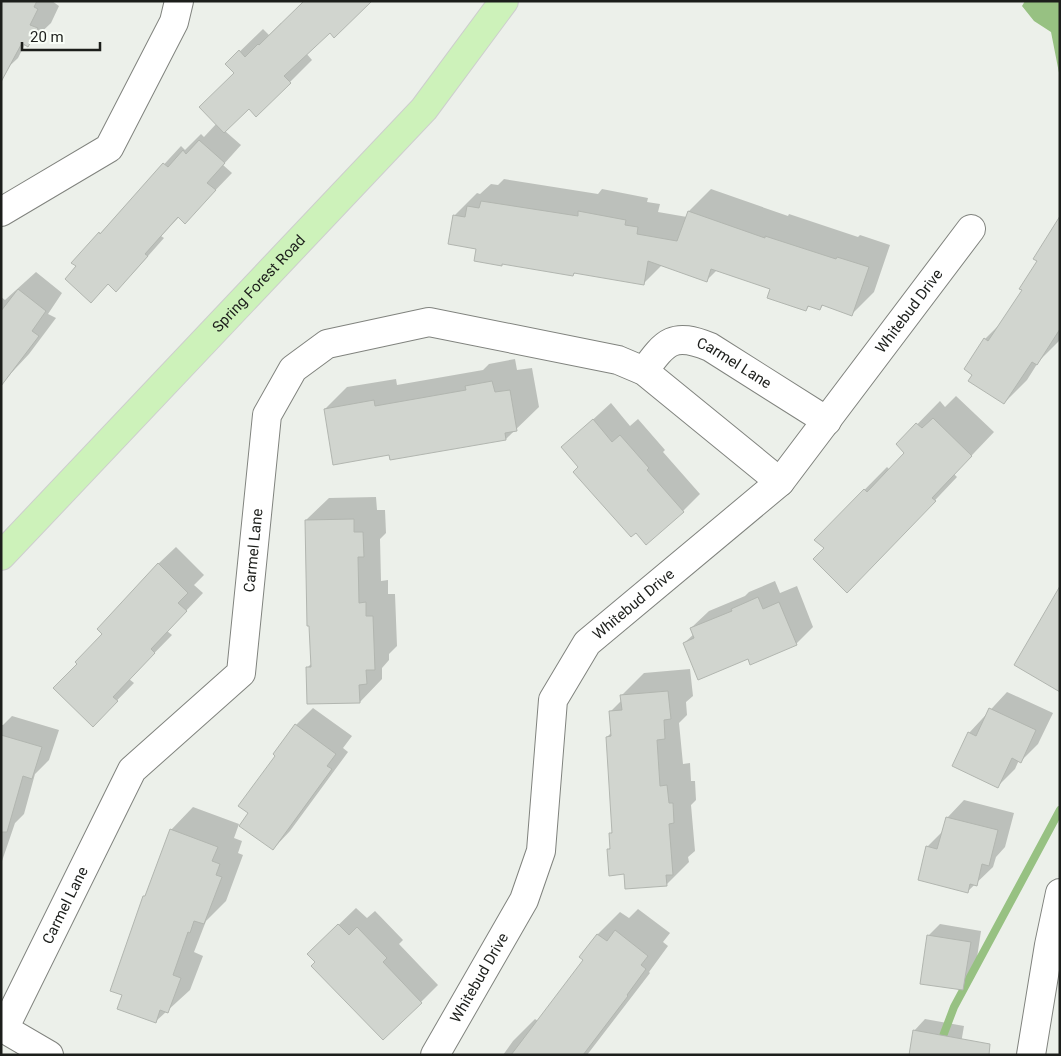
<svg xmlns="http://www.w3.org/2000/svg" width="1061" height="1056" font-family="Roboto,sans-serif">
<rect width="100%" height="100%" fill="#ecf0ea"/>
<!-- water -->
<path fill="#97c182" d="M1025,1h35v77l-9,-46 -17,-11 -12,-15z"/>
<!-- shadow -->
<g fill="#0003">
<path d="M1,1h51l7,5 -8,17 -23,22 -2,-1 -2,2 -6,12 -17,16z"/>
<path d="M301,1h69l-40,30 -24,22 6,7 -22,22 -41,25 -24,24 16,14 -18,20 9,8 -47,49 -6,-5 -18,19 3,2 -31,35 -24,10 -18,18 -14,-35 -4,-3 108,-117 4,4 16,-16 3,3 13,-14 18,-50 -8,-9 36,-35 6,6 12,-12 1,1 21,-20z"/>
<path d="M504,179l94,15 4,-5 46,9 -1,4 13,2 -2,8 29,5 2,-6 22,-22 77,27 1,-2 69,23 2,-2 30,10 -16,47 -22,22 -28,-10 -4,5 -10,-4 -4,5 -35,-21 -54,-19 -10,10 -45,-15 -19,19 -67,-12 -3,3 -70,-12 -1,2 -24,-17 -24,-32 23,-23 3,1 11,-10 7,1z"/>
<path d="M1060,225v115l-21,21 -12,19 -23,23 -19,-64 18,-18 20,-31z"/>
<path d="M36,272l26,21 -14,21 8,4 -27,36 -28,30v-87l4,3z"/>
<path d="M515,359l2,11 15,-2 7,39 -33,32 -116,15 -65,-45 22,-22 49,-8 1,6 86,-15 6,-6z"/>
<path d="M956,396l38,36 -40,42 3,3 -87,92 -45,-21 -9,-9 71,-72 3,3 16,-17 -8,-9 42,-43 5,6z"/>
<path d="M611,403l19,23 8,-7 27,31 -2,2 37,42 -17,17 -103,-44 -17,-20z"/>
<path d="M376,497l1,13h8l1,23 -6,6 1,42 7,-1v14h7l2,52 -8,8v6l-7,8v11l-22,23 -52,-35 4,-4 -6,-143 23,-22z"/>
<path d="M176,547l28,28 -10,10 9,8 -36,38 5,4 -43,44 5,4 -41,42 -15,-61 80,-100z"/>
<path d="M775,581l5,12 17,-7 16,41 -17,17 -47,14 -65,-15 10,-9 -3,-6 18,-17 36,-15 4,-4z"/>
<path d="M690,669l3,27 -7,6 1,13 -8,8 4,41 7,-1 1,18h4l1,19 -5,5 4,46 -7,6 1,5 -23,23 -41,-12 -16,-24 3,-3 -1,-13 2,-2 -6,-94 5,-5 -1,-21 11,-11v-5l22,-22z"/>
<path d="M1007,692l46,21 -15,31 -17,17 -2,-1 -4,9 -17,17 -29,-53z"/>
<path d="M313,708l39,28 -9,12 5,4 -58,79 -17,18 -34,-25 2,1 9,-12 27,-57 19,-31z"/>
<path d="M12,716l47,14 -10,30 -14,14 -11,40 -9,9 -14,41v-139h2z"/>
<path d="M964,800l50,13 -9,34 -9,10 -3,10 -26,25 -40,-45 16,-16 4,-13z"/>
<path d="M193,807l46,17 -5,14 8,3 -4,12 5,2 -17,46 -20,20 -12,31 9,4 -13,34 -35,32 -32,-28 22,-98 3,-3 23,-63z"/>
<path d="M356,908l11,10 8,-7 28,29 -4,4 39,41 -17,17 -104,-40 9,-25z"/>
<path d="M638,909l32,24 -7,9 5,4 -19,26 1,1 -63,82h-84l10,-14 22,-22 3,2 47,-61 -4,-3 17,-23 22,-22 9,6z"/>
<path d="M940,924l41,7 -7,47 -11,11 -35,-53z"/>
<path d="M925,1019l39,7 -5,29 -45,-24z"/>
</g>
<g fill="none" stroke-linecap="round" stroke-linejoin="round">
<!-- stream -->
<path stroke="#97c182" stroke-width="8" d="M940,1044l14,-37 106,-197"/>
</g>
<!-- building -->
<g fill="#d1d5cf" stroke="#b2b6b0">
<path d="M1,1h36l-3,6 4,2 -8,16 8,3 -10,19 -6,-4 -21,39z"/>
<path d="M304,1h68l-38,37 -4,-5 -46,43 7,7 -35,34 -7,-8 -25,24 -25,-26 35,-34 -9,-9 14,-14 6,7 13,-13 1,1z"/>
<path d="M199,140l26,23 -18,20 9,7 -31,34 -7,-7 -33,37 3,2 -32,36 -8,-8 -17,19 -26,-24 11,-13 -5,-3 28,-31 1,2 63,-71 5,4 15,-17 3,4z"/>
<path d="M481,201l97,15v-5l48,9 -1,5 13,2 -1,7 40,7 11,-30 77,27v-2l71,23 1,-2 32,10 -17,49 -30,-11 -2,5 -12,-4 -2,5 -39,-13 3,-9 -59,-20 -4,13 -59,-21 -4,24 -70,-12 -1,3 -71,-12v2l-28,-5 2,-12 -28,-5 5,-29 12,2 2,-11 12,2z"/>
<path d="M1060,216v113l-23,36 -5,-3 -28,42 -36,-23 4,-6 -8,-6 20,-31 4,3 34,-51 -3,-1 18,-28 -4,-2z"/>
<path d="M18,289l28,22 -14,20 7,5 -38,50v-75z"/>
<path d="M492,381l3,11 15,-2 7,41 -12,2 1,7 -116,20 -1,-5 -56,10 -9,-56 50,-9 1,6 91,-16 -1,-4z"/>
<path d="M933,418l39,38 -40,42 4,3 -89,92 -34,-34 11,-11 -10,-8 50,-51 3,3 37,-39 -8,-9 20,-21 6,5z"/>
<path d="M593,419l19,23 8,-7 29,33 -2,2 37,42 -38,33 -10,-12 -5,4 -34,-38 -24,-27 5,-5 -17,-20z"/>
<path d="M354,519v13h9l1,25h-6l1,46 7,-1v14h7l2,54h-9l1,14 -8,1 1,18 -53,1 -1,-37h5l-2,-41h-2l-2,-106z"/>
<path d="M158,563l30,30 -10,10 9,8 -36,38 4,4 -42,44 5,4 -25,26 -40,-39 24,-24 -2,-2 27,-28 -5,-5z"/>
<path d="M1060,586v106l-46,-27z"/>
<path d="M758,597l5,12 16,-7 18,43 -47,20 -2,-6 -50,21 -15,-37 11,-5 -4,-10 42,-17 -1,-2z"/>
<path d="M668,691l3,28 -7,1 1,19 -8,1 3,46 7,-1 2,18h4l1,20 -5,1 4,51h-7l1,11 -42,3 -1,-15 -15,2 -2,-27h3l-1,-16h3l-6,-96 5,-1 -2,-25 13,-1 -2,-15z"/>
<path d="M989,708l47,22 -15,33 -9,-5 -14,30 -46,-22 16,-34 8,4z"/>
<path d="M295,724l41,30 -9,12 5,3 -59,81 -34,-24 9,-13 -10,-7 37,-50 -2,-2z"/>
<path d="M1,735l41,12 -10,32 -9,-3 -16,56h-6z"/>
<path d="M946,817l52,13 -9,36 -7,-2 -5,22 -7,-2 -2,9 -50,-13 8,-34 11,3z"/>
<path d="M170,829l48,18 -6,14 8,3 -4,11 6,2 -18,47 -10,-3 -4,12 -2,-1 -15,43 8,3 -13,35 -8,-3 -4,13 -39,-14 5,-14 -12,-4 33,-95h2z"/>
<path d="M338,924l11,11 8,-8 30,31 -4,4 39,41 -39,37 -72,-74 4,-4 -8,-8z"/>
<path d="M615,930l33,26 -7,9 5,4 -19,26 1,1 -45,59h-72l72,-95 -4,-3 18,-23 10,7z"/>
<path d="M927,935l44,7 -8,48 -43,-6z"/>
<path d="M913,1030l77,14 -1,11h-80z"/>
</g>
<g fill="none" stroke-linecap="round" stroke-linejoin="round">
<defs>
<g id="minor">
<path d="M1,212l108,-64 65,-126 5,-21"/>
<path id="s1" d="M644,371c22,-30 29,-39 66,-24l117,74"/>
<path d="M1,1027l48,28"/>
<path id="s2" d="M4,1029l128,-259 109,-97 26,-258 26,-46 34,-25 102,-22 189,38 26,11 136,111"/>
<path id="s3" d="M435,1055l89,-155 17,-49 12,-151 34,-57 193,-161 191,-253"/>
<path d="M1031,1055l18,-110 11,-52"/>
</g>
<g id="major">
<path id="s4" d="M1,556l423,-447 80,-108"/>
</g>
</defs>
<!-- minor casing -->
<use href="#minor" stroke="#80837e" stroke-width="30"/>
<!-- major casing -->
<use href="#major" stroke="#cdcecd" stroke-width="30"/>
<!-- minor -->
<use href="#minor" stroke="#fff" stroke-width="28"/>
<!-- major -->
<use href="#major" stroke="#cdf2ba" stroke-width="28"/>
</g>
<g text-anchor="middle" stroke-width="4.5" stroke-linejoin="round" paint-order="stroke">
<!-- street labels -->
<g font-size="15" fill="#1c1e1b" stroke="#f9fef7">
<text dy="5" stroke="none"><textPath href="#s4" startOffset="375">Spring Forest Road</textPath></text>
<text dy="5" stroke="none"><textPath href="#s3" startOffset="914">Whitebud Drive</textPath></text>
<text dy="5" stroke="none"><textPath href="#s1" startOffset="109">Carmel Lane</textPath></text>
<text dy="5" stroke="none"><textPath href="#s2" startOffset="558">Carmel Lane</textPath></text>
<text dy="5" stroke="none"><textPath href="#s3" startOffset="509">Whitebud Drive</textPath></text>
<text dy="5" stroke="none"><textPath href="#s2" startOffset="138">Carmel Lane</textPath></text>
<text dy="5" stroke="none"><textPath href="#s3" startOffset="89">Whitebud Drive</textPath></text>
</g>
</g>
<!-- border -->
<rect width="1061" height="1056" fill="none" stroke="#1c1e1b" stroke-width="5"/>
<!-- scale -->
<path d="M22 42v8h78v-8" fill="none" stroke="#1c1e1b" stroke-width="2.5"/>
<text x="30" y="42" font-size="15" fill="#1c1e1b" stroke="#f9fef7" stroke-width="4" paint-order="stroke">20 m</text>
</svg>
